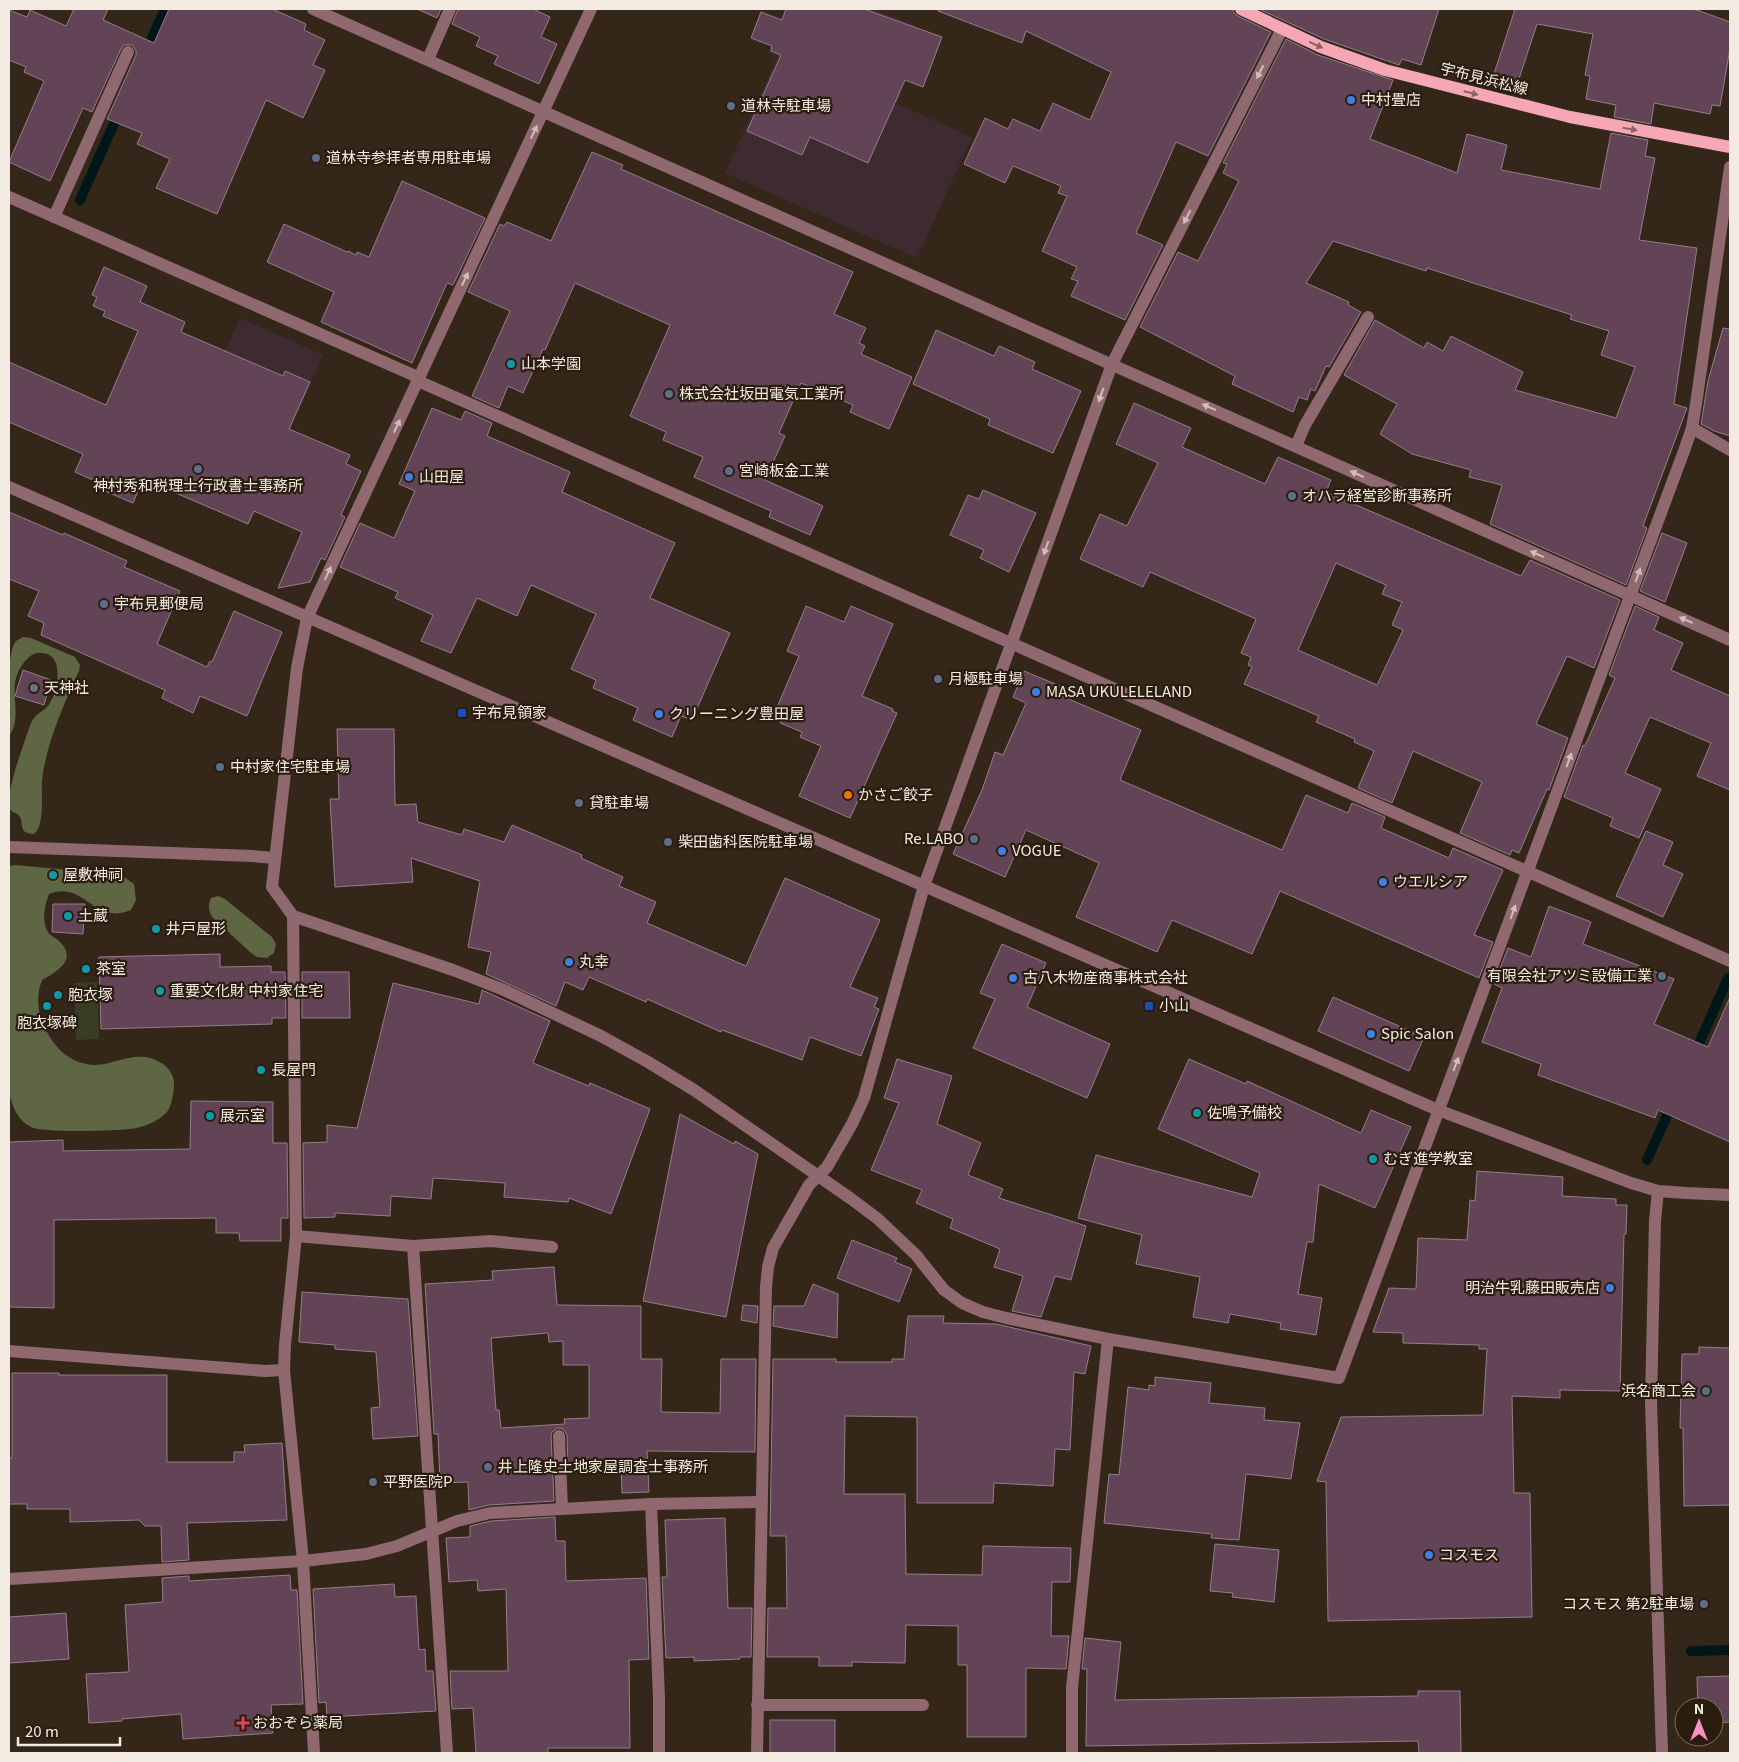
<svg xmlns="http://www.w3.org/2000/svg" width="1739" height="1762" font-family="Georgia,'Noto Sans JP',serif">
<rect width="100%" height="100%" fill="#342719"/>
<!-- industrial -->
<g fill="#3e2b31">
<path d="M784,9h87l43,15 -23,64 11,6 -5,10 75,33 -55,121 -192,-85 52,-115 -9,-5z"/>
<path d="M240,318l83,37 -49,111 -83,-37z"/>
</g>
<!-- green -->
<path fill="#383d23" d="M97,982l2,57 -23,1 -2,-57z"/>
<!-- forest -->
<g fill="#5f6644">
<path d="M23,637l8,1 44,19 5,8 -1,6c-15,33 -34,75 -37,111 -1,14 3,43 -8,52 -13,-1 -11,-5 -13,-15 -2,-7 -9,-5 -11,-10 -7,-10 16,-72 21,-86 5,-10 9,-9 16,-16 11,-12 19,-53 -5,-54 -7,-1 -11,2 -16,7 -24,27 0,52 -17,76 0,-20 -4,-81 7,-95 2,-1 5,-3 7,-4z"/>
<path d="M15,865l98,9 11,3 10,7 2,16 -5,10c-38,16 -46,-30 -82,-16 -4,10 -8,28 -1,38 3,5 9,6 12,10 18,18 -4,30 -18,38 -6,16 -5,32 3,48 8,17 21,32 41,36 27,6 48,-19 77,0 6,4 11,12 11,19 0,8 -2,23 -7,29 -9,10 -25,16 -38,17 -15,2 -87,4 -98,-2 -14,-7 -18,-20 -22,-34v-227z"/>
<path d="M218,896l7,3 47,38 4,7 -2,9 -7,5 -10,-1 -7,-5 -37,-34c-5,-7 -5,-12 -2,-20z"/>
</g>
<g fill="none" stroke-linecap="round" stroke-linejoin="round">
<!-- stream -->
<g stroke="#001618" stroke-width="10">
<path d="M145,53l20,-44"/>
<path d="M80,200l40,-90"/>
<path d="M1694,1055l34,-77"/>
<path d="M1647,1160l26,-58"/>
<path d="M1691,1651l39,-1"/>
</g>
</g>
<!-- building -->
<g fill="#634457" stroke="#937e8a" fill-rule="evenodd">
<path d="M74,9h34l-5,11 51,23 15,-34h103l34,15 -2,6 21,10 -12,25 12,5 -22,48 -37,-18 -49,114 -61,-26 14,-29 -33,-15 5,-11 -35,-14 29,-64v-4l-4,-6h-8l-3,4 -29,63 -9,-4 -33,73 -41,-19 35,-81 -20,-9 2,-5 -17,-7v-50l18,7 3,-7 36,16z"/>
<path d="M417,9h24l-4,9z"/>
<path d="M458,9h75l17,8 -9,20 16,7 -18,40 -45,-20 4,-8 -22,-10 4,-9 -28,-13z"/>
<path d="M786,9h78l78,28 -19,50 -18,-7 -37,83 -58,-26 -8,18 -55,-24 34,-76 -10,-4 1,-5 -21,-8 10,-26 21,8z"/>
<path d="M938,9h295l1,4 4,3 33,16 -63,124 -32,-14 -40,91 27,12 -38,75 -54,-24 7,-15 -7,-2 6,-12 -35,-16 25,-55 -9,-3 3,-7 -48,-20 -8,17 -41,-19 21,-46 23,11 5,-10 27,12 13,-28 37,17 21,-48 -85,-41 -4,12 -84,-32z"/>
<path d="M1259,9h180l-18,56 -19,-6 -3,6 -75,-26z"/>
<path d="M1515,9h179l36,13v27l-10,57 -8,-1 -2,9 -56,-11 -3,21 -37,-7 2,-12 -30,-6 4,-23 -5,-1 8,-41 -56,-10 -20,61 -24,-8z"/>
<path d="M1286,39l32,16 75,25 -23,59 87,34 10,-39 40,11 -6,25 99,19 11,-56 37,7 -3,16 10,2 -16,82 58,8 -23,156 13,4 -44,118 4,2 -21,57 -136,-61 12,-39 -33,-8 2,-7 -59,-16 -32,-20 17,-30 -53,-29 31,-55 49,28 3,-6 16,9 8,-15 72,36 -8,18 101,28 19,-51 -34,-12 8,-24 -39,-12 2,-4 -145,-47 -1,3 -93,-30 -27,42 43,19 -1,3 13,7 -32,55 -3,-1 -11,25 -4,-2 -4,11 -8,-3 -6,15 -61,-28 3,-8 -95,-49 38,-75 20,9 41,-80 -16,-8 4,-9 -4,-1z"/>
<path d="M592,152l31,13 -2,4 232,103 -19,42 32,14 -7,15 6,3 -4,8 51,23 -23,52 -39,-17 3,-7 -52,-22 -22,50 6,3 -20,44 58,26 -13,29 -41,-18 2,-6 -77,-34 9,-20 -40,-17 3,-8 -36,-16 40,-91 -95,-42 -30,67 -2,-1 -20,44 -15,-7 -9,22 -27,-12 38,-85 -42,-19 32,-68 4,2 3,-4 44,19z"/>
<path d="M402,181l83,37 -32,67 -6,-2 -35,80 -91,-41 13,-30 -67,-30 17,-38 63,28 1,-1 8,4 1,-3 12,5z"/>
<path d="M104,267l43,19 -7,16 45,20 -4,10 102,44 2,-5 25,11 -21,47 61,26 -4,9 15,7 -20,44 4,2 -20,43 -4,-2 -11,24 -32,6 24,-56 -48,-21 -6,13 -105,-45 -10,24 -40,-17 2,-5 -20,-9 8,-18 -74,-32v-60l97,43 32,-74 -35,-15 2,-5 -12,-5 4,-9 -5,-2z"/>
<path d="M1723,328l7,1v107l-16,-5 -13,-7 7,-43z"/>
<path d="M936,330l58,26 5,-10 36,16 -3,7 49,22 -28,62 -65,-28 2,-6 -77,-35z"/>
<path d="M1134,403l57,25 -9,19 83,37 13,-27 53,23 -5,12 195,84 9,-16 90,40 -26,68 -27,-12 -31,68 32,14 -19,52 -2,-1 -28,64 -7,-3 -2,5 -50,-22 22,-51 -69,-31 -21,52 -34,-15 16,-37 -20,-9 1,-3 -39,-17 3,-6 -75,-32 8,-17 -4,-2 3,-8 -10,-4 15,-34 -106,-47 -7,15 -63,-28 20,-45 27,12 31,-63 -42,-19zM1336,563l50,22 -4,9 20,8 -10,23 11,5 -26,55 -79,-35z"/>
<path d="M432,408l29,12 4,-9 27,12 -5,13 83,36 -8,20 113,51 -25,55 80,35 -38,87 -11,-4 -9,21 -39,-17 5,-12 -45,-20 3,-8 -25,-11 25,-55 -65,-29 -14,31 -40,-18 -26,55 -30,-12 12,-26 -38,-17 3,-6 -58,-25 20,-44 34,15 21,-47 -16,-7z"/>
<path d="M983,490l53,23 -27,59 -29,-14 4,-8 -34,-15 18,-40 11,4z"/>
<path d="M9,512l54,23 1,-2 63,28 -3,6 56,24 -23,53 50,23 3,-6 2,1 22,-51 48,21 -35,84 -47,-20 -7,17 -31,-15 3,-8 -124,-55 3,-12 -16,-7 11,-25 -30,-12z"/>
<path d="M1662,533l25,10 -22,59 -25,-11z"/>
<path d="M806,606l38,16 7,-16 42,18 -31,72 31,13 -1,2 5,2 -47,105 -51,-22 22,-50 -21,-9 2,-5 -22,-9 4,-8 -9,-3 24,-56 -12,-5z"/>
<path d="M1635,606l24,11 -5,13 29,13 -12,27 59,26v94l-33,-14 14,-33 -61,-26 -25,56 36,16 -22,49 -29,-12 3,-8 -49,-21 19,-52 2,1 30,-68 -6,-3z"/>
<path d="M23,670l28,10 -7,25 -29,-9z"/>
<path d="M1024,671l36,15 -3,8 84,36 -21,50 162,70 24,-55 42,18 4,-10 33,14 -4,11 68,30 4,-10 50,22 -29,65 19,7 -14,36 -199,-87 -28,63 -80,-34 -15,32 -81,-35 23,-54 -73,-33 -21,47 -52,-23 29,-64 13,-38 8,3 23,-52 -13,-6z"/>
<path d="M337,729h57l1,76 21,-1 2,18 44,13 2,-6 40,13 8,-17 70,30 -1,3 42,19 -4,9 37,16 -9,21 99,43 39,-88 95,42 -30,67 28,11 -4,9 5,2 -18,47 -51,-19 -8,23 -80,-30 -1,2 -74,-33 -1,3 -57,-25 -6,13 -18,-8 -9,24 -70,-32 5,-22 -23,-5 12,-66 -69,-23 2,24 -78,5 -5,-88h9z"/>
<path d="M1646,831l27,11 -10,23 20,9 -20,43 -47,-21z"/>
<path d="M53,904h32l-2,30 -31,-2z"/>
<path d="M1549,906l42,16 -8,22 91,35 -20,45 54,23 22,-50v145l-72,-32 -3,8 -117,-43 3,-11 -59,-22 20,-54 -8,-4 14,-36 23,9z"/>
<path d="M1002,944l44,19 -19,44 83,37 -23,54 -114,-50 22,-49 -15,-6z"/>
<path d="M220,954v13l51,-1v6h14l1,46h-14v6l-171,5 -2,-72z"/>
<path d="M302,972h47l1,46h-48z"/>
<path d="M393,983l86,21 3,-14 68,31 -17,42 56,23 1,-3 60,26 -39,105 -42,-16 -1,4 -64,-5 1,-14 -72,-5 -2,21 -40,-3 -1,20 -55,-3v4l-31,1 -1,-75 24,-1v-17l30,3z"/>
<path d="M1333,997l91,40 -15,34 -91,-40z"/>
<path d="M897,1059l55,17 -15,48 44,19 -13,32 35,14 -4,9 87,28 -15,54 -16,-4 -14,41 -29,-6 11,-35 -29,-9 6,-18 -50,-21 3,-9 -37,-16 6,-13 -51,-20 28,-67 -15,-5z"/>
<path d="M1189,1059l57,25 1,-3 114,52 10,-23 40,17 -36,81 -56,-24 -6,58h-6l-9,52 24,4 -6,37 -36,-6 1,-6 -51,-9 -2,9 -35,-6 7,-40 -64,-13 6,-29 -64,-17 18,-63 156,42 8,-24 -102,-44z"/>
<path d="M191,1101l82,1v41h14l1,75h-7v23h-41l-1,-8h-23v-15l-162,2v88l-45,-1v-165l54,-2v11l127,-2z"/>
<path d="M680,1114l54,30 1,-3 23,13 -32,163 -83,-16z"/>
<path d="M1477,1171l86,6 -1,19 54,3v6h11l-1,29h-2l-4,157 -60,-1v8l-48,-2 2,97h16l2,124 -204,4 -2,-139 -9,-1 24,-64 142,-2 4,-66h-8v-4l-76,-2v-10l-30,-1 16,-44 27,1 2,-51 49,2 3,-40 5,1z"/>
<path d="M852,1240l45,18 -2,4 17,7 -13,33 -62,-24z"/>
<path d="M554,1267l3,38 84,1v53h21l-1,53 59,1 1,-54h35l-1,93 -108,-1 2,41 -27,1 -1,-29 -53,2 -1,-31 -4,-6 -5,-1 -6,4 -1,4 3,65 -65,4 -20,5 -1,-28 -28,1 -2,-49h-4l-9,-150 68,-4 -1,-9zM548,1333l1,9 14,-1v24h26v53l-25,1 1,5 -64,4 -2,-18h-3l-5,-72z"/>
<path d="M813,1284l25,10 -1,44 -64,-12 1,-20h30z"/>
<path d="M302,1292l106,7 10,137 -45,3 -2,-31 9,-1 -4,-55 -41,-3v-4l-36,-3z"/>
<path d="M743,1305l15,1 -1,17 -16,-3z"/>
<path d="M908,1316h36l-1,7 53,1 95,22 -6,28 -11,-2 -4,78 -15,-1 -2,37 -59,-3 -1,20h-76v-86l-72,-1 -1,78h61l1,80 76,1 1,-29 88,2 -1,34h-18l-1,54h18l-3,33 -40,-1v69h-59v-72h-9v-39l-52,-1 -1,38 -53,-1v4h-33v-9h-52l1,-49h19l-1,-72h-16l3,-177h63v3h56v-3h12z"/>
<path d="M1699,1347l31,1v157l-46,1 -1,-78h-3l2,-74h17z"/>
<path d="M12,1373h47v2h108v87h67v-10h11l-1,-7 38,-2 5,77 -100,3 2,37 -27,2 -1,-36h-16l-6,-6 -69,2v-13h-43v-5h-18v-46h3z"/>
<path d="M1155,1377l56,6 -2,20 56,5 -1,12 36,3 -9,56 -45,-5 -7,66 -28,-2 1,-4 -108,-11 5,-49 10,1 9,-88 21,3v-5l6,1z"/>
<path d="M555,1517l1,24h9l1,40 80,-3 3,81 -20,1 1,88h-82v5h-72l-3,-45 -21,1 -2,-38h58l-2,-82 -28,2 -1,-11 -28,2 -3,-44 24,-1v-11l21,-5z"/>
<path d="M725,1518l3,90h24l-1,49h-11v2l-46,2v-4l-28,1 -4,-81h5l-2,-57z"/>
<path d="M1215,1544l64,6 -5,52 -42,-5 1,-4 -23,-2z"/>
<path d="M290,1575l1,15h6l6,114 -32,1 2,28 -90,6 -2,-25 -59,5v2l-33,2 -3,-49 43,-2 -4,-67 38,-3 -1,-24 27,-2v5z"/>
<path d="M394,1584l1,13 21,-1 3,54 6,-1 1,22h7l3,40 -109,6 -1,-15 -7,1 -6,-114z"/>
<path d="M66,1613l3,46 -60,4v-46z"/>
<path d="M1085,1638l36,4 -6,58 303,-4v-5h42l1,62h-42l-1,-12 -332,5 1,-77h-5z"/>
<path d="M1730,1676v46l-16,1v-16h-16l-1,-30z"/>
<rect x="770" y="1720" width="65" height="33"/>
</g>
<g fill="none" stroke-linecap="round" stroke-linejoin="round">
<!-- minor -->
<g stroke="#8f696f" stroke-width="12">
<path d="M313,9l1417,631"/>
<path d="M591,9l-284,609 -10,50 -25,219 21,29 160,54 51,20 97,46 47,26 46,28 156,108 28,21 38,36 28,35 18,13 21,9 23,6 102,21 231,39 345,-927 8,-23 4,-24 34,-237"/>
<path d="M428,59l22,-50"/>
<path d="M9,197l411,181"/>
<path d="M54,217l74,-165"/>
<path d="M418,381l1312,580"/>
<path d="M1692,428l38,22"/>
<path d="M1296,446l9,-21 63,-108"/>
<path d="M9,487l1429,623 193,73 27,8 28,2 44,2"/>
<path d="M9,847l243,9 23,2"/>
<path d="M293,916l3,320 -11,109 -1,25 19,191 11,192"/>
<path d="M1658,1191l-3,29 -4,182 11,351"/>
<path d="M296,1236l117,10 78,-5 61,6"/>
<path d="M413,1246l34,507"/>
<path d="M9,1351l256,20 19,-1"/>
<path d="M559,1436l3,72"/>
<path d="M651,1504l8,194v55"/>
<path d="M9,1579l294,-18 63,-7 31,-8 60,-25 33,-8 161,-9 110,-2"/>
<path d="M757,1705h166"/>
<path d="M757,1753l9,-466 2,-20 5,-19 36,-63 18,-18 25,-43 12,-26 60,-212 188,-522 170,-335"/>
<path d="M1072,1753v-65l36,-349"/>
</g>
<!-- major -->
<path stroke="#f6a7b5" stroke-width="12" d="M1241,9l80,38 64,23 185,47 160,30"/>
</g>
<!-- one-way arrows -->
<defs><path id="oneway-solid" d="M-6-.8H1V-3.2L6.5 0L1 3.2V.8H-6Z" transform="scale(1.25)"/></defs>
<g fill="#906262">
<use href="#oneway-solid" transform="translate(1316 45) rotate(24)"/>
<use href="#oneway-solid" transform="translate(1471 93) rotate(14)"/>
<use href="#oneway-solid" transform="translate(1630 129) rotate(10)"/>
</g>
<g fill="#d0beba">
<use href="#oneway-solid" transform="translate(1260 72) rotate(117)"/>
<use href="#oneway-solid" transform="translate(534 132) rotate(-65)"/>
<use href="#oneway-solid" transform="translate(1187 217) rotate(117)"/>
<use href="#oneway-solid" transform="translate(465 279) rotate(-65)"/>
<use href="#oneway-solid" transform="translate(1101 395) rotate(110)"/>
<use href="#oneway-solid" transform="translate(1209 407) rotate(-156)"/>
<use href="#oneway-solid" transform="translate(397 426) rotate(-65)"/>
<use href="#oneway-solid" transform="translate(1357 474) rotate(-156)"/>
<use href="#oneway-solid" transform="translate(1046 548) rotate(110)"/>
<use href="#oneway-solid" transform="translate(1537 554) rotate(-156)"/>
<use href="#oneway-solid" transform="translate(328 573) rotate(-65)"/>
<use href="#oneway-solid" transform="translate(1638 575) rotate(-70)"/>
<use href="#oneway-solid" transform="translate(1686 620) rotate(-156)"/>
<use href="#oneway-solid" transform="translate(1569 760) rotate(-70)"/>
<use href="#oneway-solid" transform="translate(1513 912) rotate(-70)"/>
<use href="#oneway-solid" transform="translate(1456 1064) rotate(-69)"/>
</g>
<!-- markers -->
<g fill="#3f7fe0" stroke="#2a1d10" stroke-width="2">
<circle cx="1351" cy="100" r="5"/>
<circle cx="409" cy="477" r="5"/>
<circle cx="1036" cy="692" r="5"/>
<circle cx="659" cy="714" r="5"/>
<circle cx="1002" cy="851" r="5"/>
<circle cx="1383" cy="882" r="5"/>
<circle cx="569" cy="962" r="5"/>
<circle cx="1013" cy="978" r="5"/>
<circle cx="1371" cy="1034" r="5"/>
<circle cx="1610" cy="1288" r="5"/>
<circle cx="1429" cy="1555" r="5"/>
</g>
<g fill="#5c6f8a" stroke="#2a1d10" stroke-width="2">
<circle cx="731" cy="106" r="5"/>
<circle cx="316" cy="158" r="5"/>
<circle cx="669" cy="394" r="5"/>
<circle cx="198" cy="469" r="5"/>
<circle cx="729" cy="471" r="5"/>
<circle cx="1292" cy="496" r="5"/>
<circle cx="104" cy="604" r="5"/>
<circle cx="938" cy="679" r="5"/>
<circle cx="220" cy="767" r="5"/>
<circle cx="579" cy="803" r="5"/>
<circle cx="974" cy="839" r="5"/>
<circle cx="668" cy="842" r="5"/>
<circle cx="1662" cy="976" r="5"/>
<circle cx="1706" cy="1391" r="5"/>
<circle cx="488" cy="1467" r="5"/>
<circle cx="373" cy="1482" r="5"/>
<circle cx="1704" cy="1604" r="5"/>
</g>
<g fill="#0f9aa8" stroke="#2a1d10" stroke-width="2">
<circle cx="511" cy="364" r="5"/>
<circle cx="53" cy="875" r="5"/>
<circle cx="68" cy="916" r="5"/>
<circle cx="156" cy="929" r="5"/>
<circle cx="86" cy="969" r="5"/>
<circle cx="160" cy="991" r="5"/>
<circle cx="58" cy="995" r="5"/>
<circle cx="47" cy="1006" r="5"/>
<circle cx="261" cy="1070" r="5"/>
<circle cx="1197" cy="1113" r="5"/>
<circle cx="210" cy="1116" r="5"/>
<circle cx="1373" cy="1159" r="5"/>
</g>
<circle fill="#6b7280" stroke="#2a1d10" stroke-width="2" cx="34" cy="688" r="5"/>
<g fill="#1a4fb4" stroke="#2a1d10" stroke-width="2">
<rect x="457" y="708" width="10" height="10" rx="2.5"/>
<rect x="1144" y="1001" width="10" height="10" rx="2.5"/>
</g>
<circle fill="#e8710a" stroke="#2a1d10" stroke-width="2" cx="848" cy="795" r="5"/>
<path fill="#e0444e" stroke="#2a1d10" stroke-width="2" d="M240.5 1715.5h5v5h5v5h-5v5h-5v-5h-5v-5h5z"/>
<g text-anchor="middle" stroke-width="4.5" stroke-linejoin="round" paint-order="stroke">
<!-- street labels -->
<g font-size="15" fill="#f3ebe2" stroke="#2a1d10">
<text transform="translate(1484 79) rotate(14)" y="5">宇布見浜松線</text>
</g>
<!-- poi labels -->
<g font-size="15" fill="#f3ebe2" stroke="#2a1d10" text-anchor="start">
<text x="1361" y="105">中村畳店</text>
<text x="741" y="111">道林寺駐車場</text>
<text x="326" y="163">道林寺参拝者専用駐車場</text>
<text x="521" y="369">山本学園</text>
<text x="679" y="399">株式会社坂田電気工業所</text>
<text x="739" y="476">宮崎板金工業</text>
<text x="419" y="482">山田屋</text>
<text x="198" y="491" text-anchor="middle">神村秀和税理士行政書士事務所</text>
<text x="1302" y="501">オハラ経営診断事務所</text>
<text x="114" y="609">宇布見郵便局</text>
<text x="948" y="684">月極駐車場</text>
<text x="44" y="693">天神社</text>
<text x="1046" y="697">MASA UKULELELAND</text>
<text x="472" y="718">宇布見領家</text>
<text x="669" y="719">クリーニング豊田屋</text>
<text x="230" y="772">中村家住宅駐車場</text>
<text x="858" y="800">かさご餃子</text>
<text x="589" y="808">貸駐車場</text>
<text x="964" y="844" text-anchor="end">Re.LABO</text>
<text x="678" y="847">柴田歯科医院駐車場</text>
<text x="1012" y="856">VOGUE</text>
<text x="63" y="880">屋敷神祠</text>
<text x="1393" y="887">ウエルシア</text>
<text x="78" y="921">土蔵</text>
<text x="166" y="934">井戸屋形</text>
<text x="579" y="967">丸幸</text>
<text x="96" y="974">茶室</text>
<text x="1652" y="981" text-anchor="end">有限会社アツミ設備工業</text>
<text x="1023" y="983">古八木物産商事株式会社</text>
<text x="170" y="996">重要文化財 中村家住宅</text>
<text x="68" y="1000">胞衣塚</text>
<text x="1159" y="1011">小山</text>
<text x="47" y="1028" text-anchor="middle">胞衣塚碑</text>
<text x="1381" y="1039">Spic Salon</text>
<text x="271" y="1075">長屋門</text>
<text x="1207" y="1118">佐鳴予備校</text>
<text x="220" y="1121">展示室</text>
<text x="1383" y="1164">むぎ進学教室</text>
<text x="1600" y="1293" text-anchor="end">明治牛乳藤田販売店</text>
<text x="1696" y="1396" text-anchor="end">浜名商工会</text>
<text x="498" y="1472">井上隆史土地家屋調査士事務所</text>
<text x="383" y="1487">平野医院P</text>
<text x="1439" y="1560">コスモス</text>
<text x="1694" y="1609" text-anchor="end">コスモス 第2駐車場</text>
<text x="253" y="1728">おおぞら薬局</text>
</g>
</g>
<!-- border -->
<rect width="1739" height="1762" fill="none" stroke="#f3ebe2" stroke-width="20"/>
<!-- north arrow -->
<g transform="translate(1699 1722)"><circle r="24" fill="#2a1d10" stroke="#7a6f64"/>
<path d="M0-4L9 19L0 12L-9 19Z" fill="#fa8fc6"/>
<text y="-8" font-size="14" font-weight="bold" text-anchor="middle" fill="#f3ebe2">N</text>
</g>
<!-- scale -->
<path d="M18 1737v8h102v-8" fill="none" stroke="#f3ebe2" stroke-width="2.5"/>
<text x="25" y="1737" font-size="15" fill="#f3ebe2" stroke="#2a1d10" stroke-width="4" paint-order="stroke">20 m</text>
</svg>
